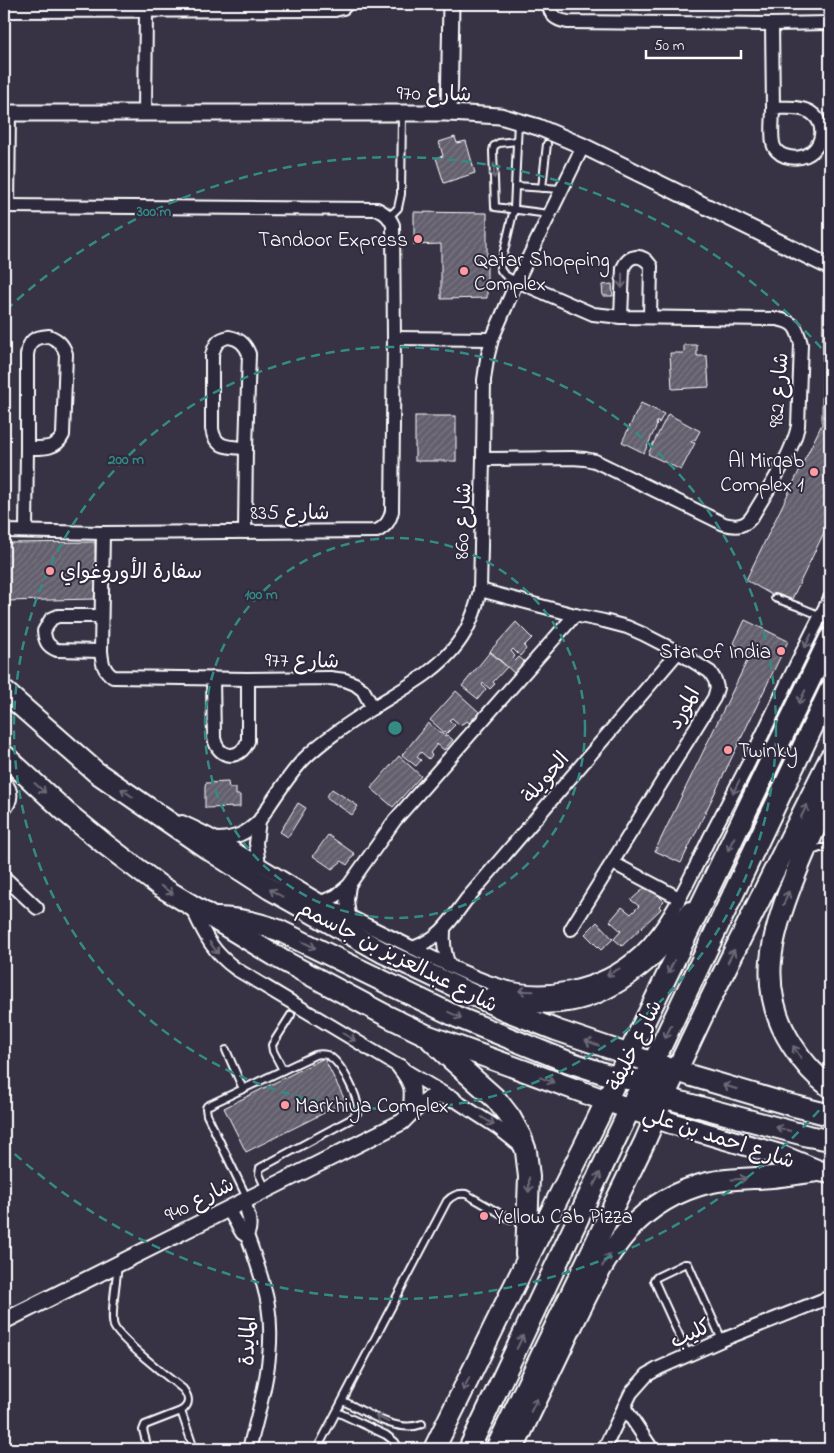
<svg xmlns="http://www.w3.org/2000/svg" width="834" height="1453" font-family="'Indie Flower','Playpen Sans Arabic',sans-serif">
<defs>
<pattern id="building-hatch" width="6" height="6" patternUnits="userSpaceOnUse" patternTransform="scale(1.25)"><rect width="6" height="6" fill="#635f6d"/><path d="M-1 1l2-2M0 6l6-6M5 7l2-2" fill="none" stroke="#7a7783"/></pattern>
</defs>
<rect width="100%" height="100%" fill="#373345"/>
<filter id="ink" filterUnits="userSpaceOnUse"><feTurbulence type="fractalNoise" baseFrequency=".02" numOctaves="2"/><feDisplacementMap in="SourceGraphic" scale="10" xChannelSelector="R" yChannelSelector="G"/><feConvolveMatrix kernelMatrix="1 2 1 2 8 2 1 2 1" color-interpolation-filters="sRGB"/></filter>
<g filter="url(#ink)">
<!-- building -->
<g fill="url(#building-hatch)" stroke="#fff">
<path d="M455,137l2,6 9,-2 9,32 -31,10 -8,-25 7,-2 -4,-14z"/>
<path d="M414,212l73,1v85l-46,1v-55l-27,1z"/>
<path d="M612,284l1,12h-10l-1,-11z"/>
<path d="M823,296l7,4v220l-40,83 -18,-8 -26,-15 76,-156z"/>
<path d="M684,345h13v11h10l2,31 -37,2 -2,-36h14z"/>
<path d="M641,403l23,11 -5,9 -2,-2 -1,3 1,1 -13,28 -22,-11z"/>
<path d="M668,414l32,17 -5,9h-3l-1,2 4,1 -14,27 -33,-16z"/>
<rect x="415" y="416" width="41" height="45"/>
<path d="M95,542l1,57 -92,2v-58z"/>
<path d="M745,620l43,21 -107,222 -26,-12 93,-192 -14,-16z"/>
<path d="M516,622l16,16 -8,8 2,3 -6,7 -7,-7 -2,2 4,5 -2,3 2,2 4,-4 6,5 -11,11 -24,-22z"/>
<path d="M490,652l17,15 -14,15 2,2 -5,5 -7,-6 -1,2 4,4 -8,10 -16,-13z"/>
<path d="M456,691l23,21 -10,11 -2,-2 -7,4 -8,-7 -3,2 6,5 -9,9 -16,-14z"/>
<path d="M428,723l17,13 2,-1 6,5 -9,10 -7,-6 -7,9 2,2 -3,4 -8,-7 -4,5 4,3 -5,6 -14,-11z"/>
<path d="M399,756l22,20 -28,31 -22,-19z"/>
<path d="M228,782l1,6h7v7h4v12l-35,1v-21l1,-4z"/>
<path d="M332,789l26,17 -6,9 -26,-18z"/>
<path d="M298,803l8,5 -18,29 -8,-5z"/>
<path d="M328,835l27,19 -8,11 -5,-4 -10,8 -19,-13z"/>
<path d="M648,885l16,16 -5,5 2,3 -39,37 -8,-7 7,-8 -11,-10 12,-14 9,7 8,-8 -8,-6z"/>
<path d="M597,922l16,17 -12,11 -16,-16z"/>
<path d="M324,1058l22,44 -100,50 -22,-44z"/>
</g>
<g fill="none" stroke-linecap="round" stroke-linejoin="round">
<defs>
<g id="service">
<path d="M517,141l-18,2 -5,3 -1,5 2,56 54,7"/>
<path d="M516,186l45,3"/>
<path d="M542,188l5,-44"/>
<path d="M389,217l9,-9 3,-14 1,-81"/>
<path d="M517,281c-7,-3 -14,-5 -17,-13l14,-59 4,-87"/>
<path d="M775,598l27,10 19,8"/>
<path d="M809,852l11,-4h10"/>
<path d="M226,1050l17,39"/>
<path d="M283,1070l-10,-19 -1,-6 19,-30"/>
<path d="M247,1198l-40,-83 -1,-7 1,-2 108,-51c4,-1 8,-1 12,0 14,6 32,42 31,57l-7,7 -91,49 -1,6 7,15"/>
<path d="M118,1264c-1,13 -8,53 -4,62 4,12 56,53 69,63 6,8 8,15 -2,22l-36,14 -2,5 5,19"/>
<path d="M4,1306l6,12"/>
<path d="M688,1355l-34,-75 3,-3 27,-13h4l1,2 33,74"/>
<path d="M343,1401c23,11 54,33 79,23"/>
<path d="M181,1411l13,38"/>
<path d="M337,1412l49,23 9,7 4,7"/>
<path d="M317,1449l130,-248c6,-6 11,-8 19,-7l44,25"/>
</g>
<g id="minor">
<path d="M549,4c1,12 7,16 19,18l204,2 58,-1"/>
<path d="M4,11l331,-1 8,-2 4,-4"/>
<path d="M772,24l1,84"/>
<path d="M773,108c12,0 26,-2 37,4 24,15 7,54 -25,44 -6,-2 -11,-7 -12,-13 -2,-10 0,-25 0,-35z"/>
<path d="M145,113l1,-103"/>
<path d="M4,206l373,3c8,4 12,7 16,16l1,113 -2,173c-2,10 -6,15 -15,20l-274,2 -99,-2"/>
<path d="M8,206l1,-93"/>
<path d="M621,317l2,-49c6,-14 19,-15 28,-2l-1,51"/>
<path d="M49,336c9,4 14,8 17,18l-3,81c-7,15 -22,13 -36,13v-93c2,-15 7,-18 22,-19z"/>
<path d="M229,337c11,2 16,7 20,17l-3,94c-16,-1 -31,1 -34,-19v-74c3,-11 6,-16 17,-18z"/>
<path d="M394,338l98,1"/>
<path d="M483,459l89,-1 13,1 10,2 129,63c12,3 22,3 29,-9 15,-26 39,-60 45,-89l3,-82c-4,-16 -6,-22 -24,-25l-156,-2 -28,-3 -76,-33"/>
<path d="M26,531l1,-83"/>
<path d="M245,532l1,-84"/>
<path d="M103,533l-2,118c1,11 2,19 12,26l135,2 82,-1 15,2 10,4 8,6 10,18"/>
<path d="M480,590l95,25 29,6 23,6 16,7 35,18 32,20 5,8 2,8 -3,10 -143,231"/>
<path d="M101,651l-44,-1c-10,-4 -12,-9 -13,-19l7,-12 7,-3h43"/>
<path d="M213,678l1,60c4,21 26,23 34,3v-62"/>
<path d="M4,782c9,8 8,19 0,28"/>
<path d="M182,822c47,21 91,51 135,77 25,15 52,27 78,40 31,15 63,33 96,44 50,18 110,6 149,-30 30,-28 51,-77 69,-114 16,-31 33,-62 48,-93 24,-50 47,-100 73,-148"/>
<path d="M216,839c18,0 30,-5 43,-18 14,-21 28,-44 45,-62 19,-19 47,-37 70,-52 30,-19 63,-35 84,-64 12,-16 18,-34 22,-53l3,-131 1,-79 3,-21 5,-20 25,-58 66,-135"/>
<path d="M613,863l66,35"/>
<path d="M259,865l-3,-22 3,-22"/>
<path d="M4,877l33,31"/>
<path d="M349,885l-2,15 2,16"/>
<path d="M321,902l15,-6 13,-11 46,-65 180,-205"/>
<path d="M191,906c13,27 20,45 45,63l217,130 45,29 25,20"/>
<path d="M444,930c-1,13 0,23 5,35"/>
<path d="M413,948c28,-11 36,-25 53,-48l212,-248"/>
<path d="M244,1201c3,10 9,24 3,34 8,23 17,46 21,70 8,49 -7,98 -19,144"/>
<path d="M228,1209l14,24 3,2h2"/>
<path d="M624,1407l28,42"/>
<path d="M604,1449l27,-56 16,-18 12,-7 63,-28 108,-43"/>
</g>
<g id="tertiary">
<path d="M4,113h445l51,3 38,11 45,19 247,121"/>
<path d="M449,113l2,-109"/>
<path d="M400,1067c15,19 13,23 11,45"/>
<path d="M4,1321l398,-199c10,-10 24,-27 40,-26 3,1 8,2 11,3"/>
</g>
<g id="primary">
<path d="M4,691l92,81 112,77 62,40 114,64 121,57 51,20 136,46 95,28 43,11"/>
<path d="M4,755l63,58 39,32 54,41 122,74 107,57 37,18 181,66 67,23 106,31 39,16 11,2"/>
<path d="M830,794c-12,28 -25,55 -36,84 -23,57 -38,111 -2,167 10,16 23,31 38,42"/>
<path d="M217,918c21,0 41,5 61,12l179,87 109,44 52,17 20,2 23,-3 15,-6"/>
<path d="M495,996c56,13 96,9 142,-28 7,-6 14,-11 20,-18 12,-12 23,-25 34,-38"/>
<path d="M431,1040l19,18 46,41 14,18 11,20 5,14 3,26 -3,77"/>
<path d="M651,1094l157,42 22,4"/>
<path d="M655,1117c-9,-12 -11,-22 -10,-37l185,-390"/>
<path d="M434,1449l92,-187 70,-140 234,-484"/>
<path d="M469,1449l167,-353"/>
<path d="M496,1449l149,-308 19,-44 46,-97 120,-242"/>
<path d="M513,1449c18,-37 36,-75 54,-113 32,-65 55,-126 130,-150 24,-8 50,-7 75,-9 15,-1 30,-4 45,-6"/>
</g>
</defs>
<!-- service casing -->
<use href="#service" stroke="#fff" stroke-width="10"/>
<!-- minor casing -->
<use href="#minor" stroke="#fff" stroke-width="16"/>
<!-- tertiary casing -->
<use href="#tertiary" stroke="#fff" stroke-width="19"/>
<!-- primary casing -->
<use href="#primary" stroke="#fff" stroke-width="24"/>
<!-- service -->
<use href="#service" stroke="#2f2a3d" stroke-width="6"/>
<!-- minor -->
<use href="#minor" stroke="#2f2a3d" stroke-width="12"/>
<!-- tertiary -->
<use href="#tertiary" stroke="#2f2a3d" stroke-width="15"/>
<!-- primary -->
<use href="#primary" stroke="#2f2a3d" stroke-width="20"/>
</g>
<!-- one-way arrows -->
<defs><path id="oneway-shaft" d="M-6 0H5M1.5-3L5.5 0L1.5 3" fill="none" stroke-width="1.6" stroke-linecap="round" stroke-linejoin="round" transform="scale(1.25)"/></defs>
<g stroke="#6d6a77">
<use href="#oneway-shaft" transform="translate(494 171) rotate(88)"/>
<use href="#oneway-shaft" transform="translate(622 281) rotate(91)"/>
<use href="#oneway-shaft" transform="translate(808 641) rotate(116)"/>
<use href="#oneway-shaft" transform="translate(802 697) rotate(116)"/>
<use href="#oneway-shaft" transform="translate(736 787) rotate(117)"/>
<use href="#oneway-shaft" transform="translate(40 788) rotate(42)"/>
<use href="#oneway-shaft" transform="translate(127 793) rotate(-145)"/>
<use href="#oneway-shaft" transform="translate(804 811) rotate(-64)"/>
<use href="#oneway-shaft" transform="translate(731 844) rotate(116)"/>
<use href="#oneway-shaft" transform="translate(167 890) rotate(33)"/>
<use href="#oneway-shaft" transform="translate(276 893) rotate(-150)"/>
<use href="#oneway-shaft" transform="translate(786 898) rotate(-68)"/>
<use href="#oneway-shaft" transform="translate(309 945) rotate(26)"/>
<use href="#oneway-shaft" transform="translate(214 948) rotate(54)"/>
<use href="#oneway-shaft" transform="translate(731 956) rotate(-63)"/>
<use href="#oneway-shaft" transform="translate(671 967) rotate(116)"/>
<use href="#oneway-shaft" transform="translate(613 972) rotate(152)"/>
<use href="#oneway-shaft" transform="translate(526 991) rotate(-178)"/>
<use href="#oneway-shaft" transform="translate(455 1015) rotate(25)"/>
<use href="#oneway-shaft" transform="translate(668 1032) rotate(116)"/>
<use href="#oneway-shaft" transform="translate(349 1037) rotate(31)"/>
<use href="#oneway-shaft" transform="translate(592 1043) rotate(-160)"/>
<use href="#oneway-shaft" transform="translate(797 1052) rotate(-123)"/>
<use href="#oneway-shaft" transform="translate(547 1080) rotate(20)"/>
<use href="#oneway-shaft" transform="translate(730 1087) rotate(-163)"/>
<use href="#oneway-shaft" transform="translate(488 1121) rotate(32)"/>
<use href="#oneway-shaft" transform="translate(783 1129) rotate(-165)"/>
<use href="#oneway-shaft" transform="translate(597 1179) rotate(-65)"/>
<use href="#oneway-shaft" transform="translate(739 1179) rotate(-3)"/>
<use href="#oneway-shaft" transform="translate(529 1185) rotate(91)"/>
<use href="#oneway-shaft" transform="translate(606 1260) rotate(-59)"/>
<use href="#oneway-shaft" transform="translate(520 1342) rotate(-64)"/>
<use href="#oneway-shaft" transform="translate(466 1384) rotate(116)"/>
<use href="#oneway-shaft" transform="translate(534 1405) rotate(-64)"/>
<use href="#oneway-shaft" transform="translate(382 1419) rotate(-154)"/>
</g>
</g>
<!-- distance rings -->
<g fill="none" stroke="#338b84" stroke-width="2.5" stroke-dasharray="9 6">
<circle cx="395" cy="728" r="190"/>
<circle cx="395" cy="728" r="381"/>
<path d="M829 1099A571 571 0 0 1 6 1146M6 310A571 571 0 0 1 829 357"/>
</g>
<!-- markers -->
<g fill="#ff9aa2" stroke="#2f2a3d" stroke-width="2">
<circle cx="418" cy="239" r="5"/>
<circle cx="464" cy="271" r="5"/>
<circle cx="814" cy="472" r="5"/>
<circle cx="50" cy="571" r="5"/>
<circle cx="781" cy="651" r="5"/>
<circle cx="728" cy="750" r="5"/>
<circle cx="285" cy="1105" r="5"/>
<circle cx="484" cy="1216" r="5"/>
</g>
<g text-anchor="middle" stroke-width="4" stroke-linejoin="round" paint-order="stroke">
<!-- street labels -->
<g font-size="21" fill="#fff" stroke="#2f2a3d">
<text transform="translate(434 93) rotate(1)" y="7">شارع 970</text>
<text transform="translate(778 390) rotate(-86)" y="7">شارع 982</text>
<text x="290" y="519">شارع 835</text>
<text transform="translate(462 521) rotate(-88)" y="7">شارع 860</text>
<text transform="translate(302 660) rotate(1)" y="7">شارع 977</text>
<text transform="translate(683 708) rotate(-61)" y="7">المورد</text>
<text transform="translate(545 777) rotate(-49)" y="7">الحويلة</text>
<text transform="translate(398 956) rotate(27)" y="7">شارع عبدالعزيز بن جاسمم</text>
<text transform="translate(634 1045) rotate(-64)" y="7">شارع خليفة</text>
<text transform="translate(719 1137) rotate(18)" y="7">شارع احمد بن علي</text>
<text transform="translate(199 1199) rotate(-27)" y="7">شارع 940</text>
<text transform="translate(690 1333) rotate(-24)" y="7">كليب</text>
<text transform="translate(247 1341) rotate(-88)" y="7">المايدة</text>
</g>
<!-- poi labels -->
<g font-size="21" fill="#fff" stroke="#2f2a3d" text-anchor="start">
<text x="408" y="246" text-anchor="end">Tandoor Express</text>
<text x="474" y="266">Qatar Shopping<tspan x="474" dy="24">Complex</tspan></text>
<text x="804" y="467" text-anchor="end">Al Mirqab<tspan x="804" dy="24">Complex 1</tspan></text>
<text x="60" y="578">سفارة الأوروغواي</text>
<text x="771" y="658" text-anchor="end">Star of India</text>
<text x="738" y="757">Twinky</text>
<text x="295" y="1112">Markhiya Complex</text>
<text x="494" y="1223">Yellow Cab Pizza</text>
</g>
</g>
<circle cx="395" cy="728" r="8" fill="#338b84" stroke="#2f2a3d" stroke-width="2.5"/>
<g font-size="15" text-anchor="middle" font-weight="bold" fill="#338b84" stroke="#2f2a3d" stroke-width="4" stroke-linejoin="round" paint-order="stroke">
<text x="154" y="216">300 m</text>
<text x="126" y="464">200 m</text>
<text x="261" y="599">100 m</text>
</g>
<!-- margin -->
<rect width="834" height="1453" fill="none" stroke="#2f2a3d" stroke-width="20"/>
<rect x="10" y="10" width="814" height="1433" fill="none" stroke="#fff" stroke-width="2" filter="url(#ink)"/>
<!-- scale -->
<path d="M646 50v8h95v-8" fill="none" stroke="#ffffff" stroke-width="2.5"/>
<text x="654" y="50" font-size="15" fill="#ffffff" stroke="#2f2a3d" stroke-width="4" paint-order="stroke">50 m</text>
</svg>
